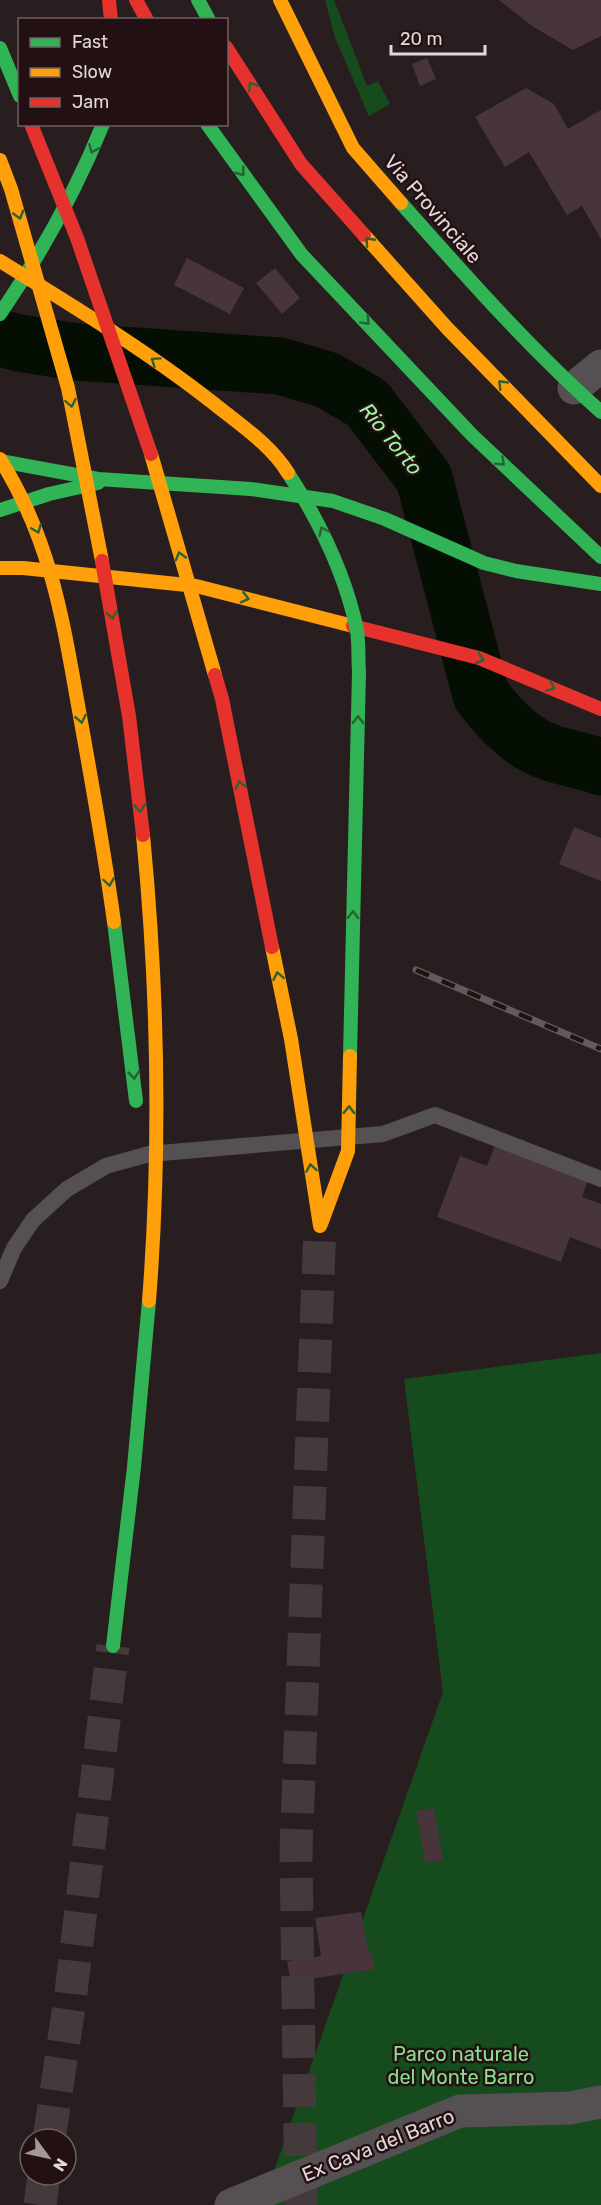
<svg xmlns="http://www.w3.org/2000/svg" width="601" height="2205" font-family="Rubik,sans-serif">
<rect width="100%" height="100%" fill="#281e20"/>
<!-- green -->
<g fill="#154b1d">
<path d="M325,0h9l33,86 11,-5 12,23 -21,12 -34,-78z"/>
<path d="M601,1353v852h-346l8,-3 180,-510 -39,-313z"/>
</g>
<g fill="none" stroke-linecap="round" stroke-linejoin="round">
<!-- river -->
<path stroke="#040e03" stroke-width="57" d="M0,338l19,5 58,9 203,14 47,14 40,23 57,75 57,217c17,22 38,46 65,56 17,7 37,9 55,16"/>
</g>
<!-- building -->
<g fill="#48353b">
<path d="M499,0h102v36l-28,14 -41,-24z"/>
<path d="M427,58l9,21 -16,7 -8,-22z"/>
<path d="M526,88l28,16 14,25 33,-19v129l-19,-33 -15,9 -38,-63 -24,15 -30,-50z"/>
<path d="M187,258l57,30 -14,26 -56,-29z"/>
<path d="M275,268l25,30 -18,16 -26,-31z"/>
<path d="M574,827l27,11v43l-42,-17z"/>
<path d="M496,1143l93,34 -7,20 19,7v45l-31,-12 -9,25 -124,-45 23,-61 27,10z"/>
<path d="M434,1808l9,52 -18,3 -9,-52z"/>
<path d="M361,1912l7,37h2l5,20 -84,13 -4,-21 34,-5 -6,-38z"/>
</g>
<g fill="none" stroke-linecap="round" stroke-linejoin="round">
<!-- highway-tunnel -->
<g stroke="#443a3c" stroke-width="33" stroke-dasharray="33 16" stroke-linecap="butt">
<path d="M49,2139l21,-139 43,-354"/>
<path d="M40,2205l4,-30"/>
<path d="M301,2205l-5,-354 24,-625"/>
</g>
<!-- lane -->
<path stroke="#555051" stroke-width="16" d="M0,1281l14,-33 19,-28 34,-31 39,-23 43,-12 234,-20 52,-19 166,64"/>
<!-- street -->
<g stroke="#555051" stroke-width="33">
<path d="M574,388l27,-22"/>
<path d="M231,2205l229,-94 110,-3 31,-6"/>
</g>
<!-- fast -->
<g stroke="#30b455" stroke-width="14">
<path d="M198,0l11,20"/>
<path d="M0,48l20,48"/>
<path d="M207,124l95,131 170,180 129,122"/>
<path d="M401,203c64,72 128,145 200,209"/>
<path d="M0,314c41,-60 76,-123 103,-190"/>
<path d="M0,461l98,18 153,10 82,12 52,18 99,44 32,8 85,13"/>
<path d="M0,510l49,-16 49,-11"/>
</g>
<!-- slow -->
<g stroke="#ff9f0a" stroke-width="14">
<path d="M280,0l73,148 48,55"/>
<path d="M364,235l83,93 154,158"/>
<path d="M0,568h23l173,18 157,40"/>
</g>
<!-- jam -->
<g stroke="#e5322d" stroke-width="14">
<path d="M109,0l2,20"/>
<path d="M136,0l11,20"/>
<path d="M226,47l75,117 63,71"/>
<path d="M353,626l126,32 122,51"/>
</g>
<defs>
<path id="rail" d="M416,970l185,79"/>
</defs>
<!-- rail casing -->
<use href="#rail" stroke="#625b5c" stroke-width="7"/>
<!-- rail -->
<use href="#rail" stroke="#221013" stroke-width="4.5" stroke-dasharray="14" stroke-linecap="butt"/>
<!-- fast-bridge -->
<g stroke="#30b455" stroke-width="14">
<path d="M288,473c32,49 57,100 69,157 2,13 1,28 2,42l-9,384"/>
<path d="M114,922l22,179"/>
<path d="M113,1646l21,-179 15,-166"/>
</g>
<!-- slow-bridge -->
<g stroke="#ff9f0a" stroke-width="14">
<path d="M0,160l11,29 57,199 34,173"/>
<path d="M0,261c76,47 152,93 222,149 23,18 50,37 66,63"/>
<path d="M151,454l64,221"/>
<path d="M0,459c50,80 62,156 78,246 13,72 26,144 36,217"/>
<path d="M143,835c15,155 18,312 6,466"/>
<path d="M272,947l19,92 29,187"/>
<path d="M321,1224l27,-73 2,-95"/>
</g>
<!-- jam-bridge -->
<g stroke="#e5322d" stroke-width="14">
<path d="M31,124l46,114 74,216"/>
<path d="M102,561l27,155 14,119"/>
<path d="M215,675l7,24 50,248"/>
</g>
</g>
<!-- one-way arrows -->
<defs><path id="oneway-chevron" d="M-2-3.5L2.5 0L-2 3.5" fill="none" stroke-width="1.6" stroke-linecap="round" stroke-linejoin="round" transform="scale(1.5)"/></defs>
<g stroke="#296234">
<use href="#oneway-chevron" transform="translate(252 86) rotate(-122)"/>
<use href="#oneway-chevron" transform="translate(93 149) rotate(113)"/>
<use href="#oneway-chevron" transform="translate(241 172) rotate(53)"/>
<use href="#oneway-chevron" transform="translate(19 215) rotate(74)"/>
<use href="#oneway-chevron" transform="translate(369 241) rotate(-132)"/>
<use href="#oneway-chevron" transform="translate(366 321) rotate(47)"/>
<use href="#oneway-chevron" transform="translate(155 361) rotate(-145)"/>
<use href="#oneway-chevron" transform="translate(502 384) rotate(-134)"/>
<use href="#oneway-chevron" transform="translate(71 403) rotate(79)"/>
<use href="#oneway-chevron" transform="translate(501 462) rotate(43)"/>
<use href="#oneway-chevron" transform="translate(37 529) rotate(68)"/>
<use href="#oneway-chevron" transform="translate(323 531) rotate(-115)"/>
<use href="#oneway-chevron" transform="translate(180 556) rotate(-106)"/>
<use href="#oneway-chevron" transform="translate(245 598) rotate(14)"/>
<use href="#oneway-chevron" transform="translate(112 615) rotate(81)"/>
<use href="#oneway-chevron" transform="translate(480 659) rotate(18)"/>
<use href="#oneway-chevron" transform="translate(551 687) rotate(23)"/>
<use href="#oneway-chevron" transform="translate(81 719) rotate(79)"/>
<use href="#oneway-chevron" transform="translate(358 720) rotate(-89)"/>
<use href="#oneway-chevron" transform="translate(240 785) rotate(-102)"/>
<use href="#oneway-chevron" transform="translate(140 808) rotate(84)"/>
<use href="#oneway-chevron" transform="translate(109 882) rotate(82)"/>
<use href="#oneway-chevron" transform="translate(353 915) rotate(-89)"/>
<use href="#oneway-chevron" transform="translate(278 976) rotate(-101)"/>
<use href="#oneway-chevron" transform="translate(134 1075) rotate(84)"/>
<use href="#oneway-chevron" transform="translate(349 1110) rotate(-89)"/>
<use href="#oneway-chevron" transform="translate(311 1168) rotate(-99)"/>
</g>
<g text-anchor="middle" stroke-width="5" stroke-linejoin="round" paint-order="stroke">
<!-- street labels -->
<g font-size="20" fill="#e4d7d9" stroke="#221013">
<text transform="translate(433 209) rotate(49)" y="7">Via Provinciale</text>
<text transform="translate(378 2145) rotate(-22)" y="7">Ex Cava del Barro</text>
</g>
<!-- park labels -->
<g font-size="20" fill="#87e08d" stroke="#221013">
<text x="461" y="2061">Parco naturale<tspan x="461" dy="23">del Monte Barro</tspan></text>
</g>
<!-- water labels -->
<g font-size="21" font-style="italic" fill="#9bf5a1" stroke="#221013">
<text transform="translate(391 439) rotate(51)" y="7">Rio Torto</text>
</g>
</g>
<!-- legend -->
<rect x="18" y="18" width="210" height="108" fill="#221013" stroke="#706062" stroke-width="1.5"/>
<rect x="30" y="38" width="30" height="9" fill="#30b455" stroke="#706062" stroke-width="1.5"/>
<text x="72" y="48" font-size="18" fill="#e4d7d9">Fast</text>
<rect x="30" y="68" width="30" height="9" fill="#ff9f0a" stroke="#706062" stroke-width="1.5"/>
<text x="72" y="78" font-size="18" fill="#e4d7d9">Slow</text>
<rect x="30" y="98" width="30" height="9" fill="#e5322d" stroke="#706062" stroke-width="1.5"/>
<text x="72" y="108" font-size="18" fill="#e4d7d9">Jam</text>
<!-- north arrow -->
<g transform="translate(48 2157) rotate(123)"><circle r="28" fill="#221013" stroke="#706062" stroke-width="1.5"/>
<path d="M0-4.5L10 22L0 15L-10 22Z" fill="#a29698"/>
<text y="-9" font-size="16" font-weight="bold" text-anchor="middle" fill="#e4d7d9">N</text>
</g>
<!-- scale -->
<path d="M391 45v9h94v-9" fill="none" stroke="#e4d7d9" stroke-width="3"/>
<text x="400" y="45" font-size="18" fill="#e4d7d9" stroke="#221013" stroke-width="4.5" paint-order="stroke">20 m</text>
</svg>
